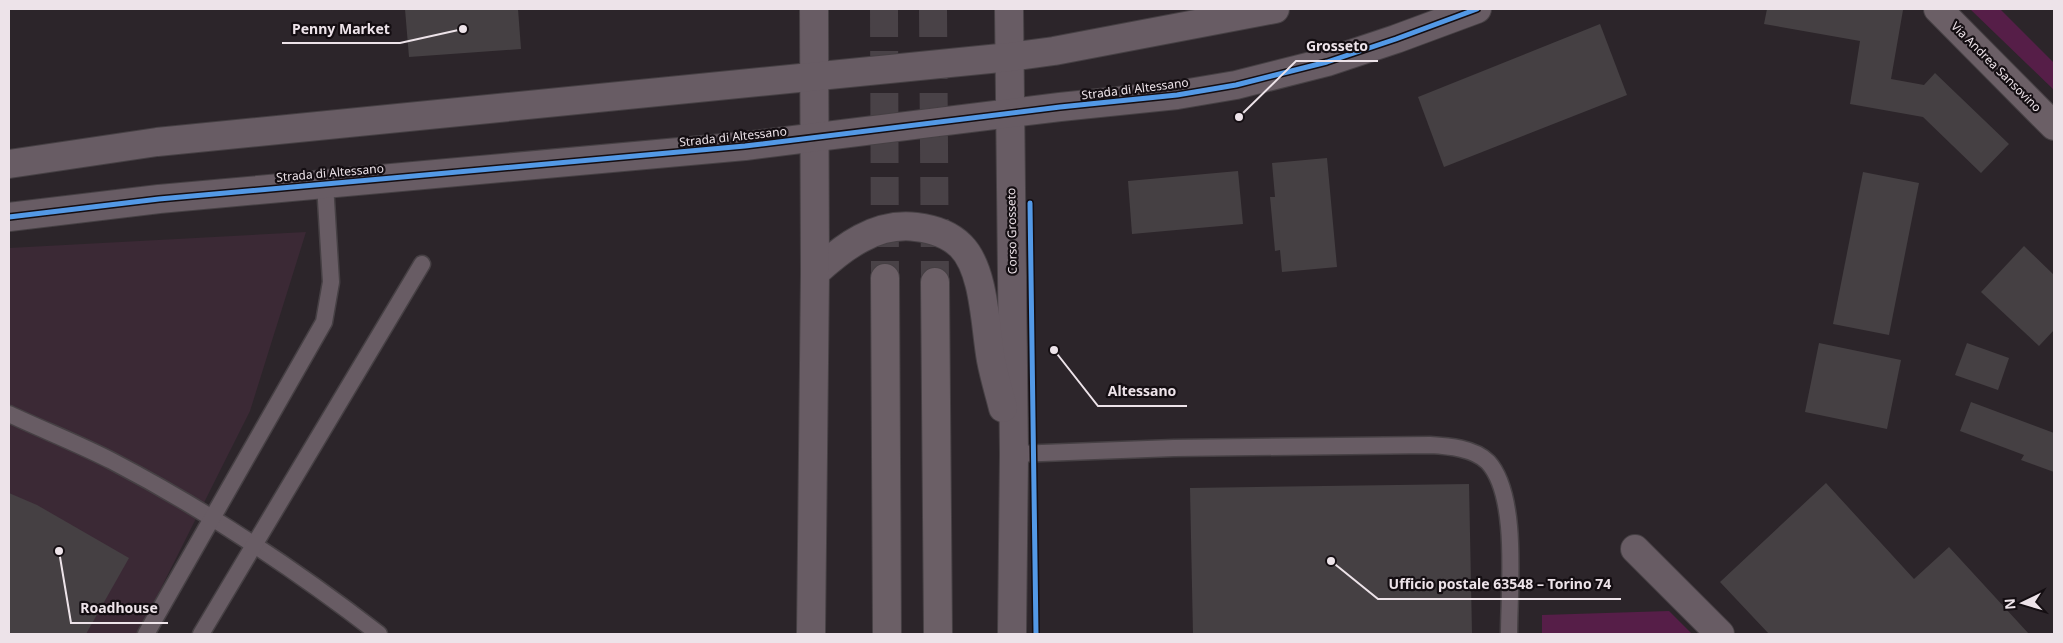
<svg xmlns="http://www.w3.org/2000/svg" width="2063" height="643" font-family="'Noto Sans',sans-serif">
<rect width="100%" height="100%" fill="#2c252a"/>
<!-- built -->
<path fill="#3b2935" d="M306,232l-56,179 -112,223h-129v-386z"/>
<!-- green -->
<g fill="#561e48">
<path d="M1970,9h30l54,54v27z"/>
<path d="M1669,611l23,23h-150v-19z"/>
</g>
<!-- building -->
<g fill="#454043">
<path d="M405,9h113l3,40 -112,8z"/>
<path d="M1767,9l136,1 -12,69 33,6 11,-12 74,71 -28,29 -58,-56 -73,-13 10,-63 -96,-17z"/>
<path d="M1600,24l27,71 -183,72 -26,-70z"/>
<path d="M1327,158l10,109 -55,5 -2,-22 -5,1 -5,-54h5l-3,-34z"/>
<path d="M1238,171l5,53 -111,10 -4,-53z"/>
<path d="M1863,172l56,11 -30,152 -56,-11z"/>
<path d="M2024,246l30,29v55l-15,16 -58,-54z"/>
<path d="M1819,343l82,17 -14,69 -82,-17z"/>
<path d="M1967,343l42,15 -11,32 -43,-15z"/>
<path d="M1971,402l83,31v39l-33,-12 3,-5 -64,-24z"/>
<path d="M1826,483l88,96 35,-32 80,87h-260l-49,-52z"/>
<path d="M1469,484l3,150h-279l-3,-146z"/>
<path d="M9,493l28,12 92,53 -43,76h-77z"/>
</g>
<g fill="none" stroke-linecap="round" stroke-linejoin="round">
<!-- secondary-tunnel -->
<g stroke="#494247" stroke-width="28" stroke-dasharray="28 14" stroke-linecap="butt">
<path d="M884,9l1,269"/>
<path d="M933,9l2,273"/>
</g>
<defs>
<g id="service">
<path d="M9,414c34,16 70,30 103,47 94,49 184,109 267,173"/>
<path d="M1014,454l160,-6 256,-3c18,1 44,3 58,17 31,34 21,127 21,172"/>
<path d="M146,634l178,-312 7,-40 -6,-98"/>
<path d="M201,634l221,-370"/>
</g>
<g id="minor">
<path d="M1009,9l5,445 -2,180"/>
<path d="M815,273c28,-26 61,-51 101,-46 17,2 33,7 45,19 24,24 24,82 30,114 3,16 8,32 12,48"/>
<path d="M1635,549l85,85"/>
<path d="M811,634l4,-361 -1,-264"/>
</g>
<g id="tertiary">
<path d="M9,164l148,-22 853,-85 44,-6 221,-42"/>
<path d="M9,217l150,-18 586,-53 315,-39 117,-12 59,-10 91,-23 69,-23 81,-30"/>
</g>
<g id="secondary">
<path d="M1938,9l116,117"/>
<path d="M885,278l2,356"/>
<path d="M935,282l3,352"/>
</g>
</defs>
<!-- service casing -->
<use href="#service" stroke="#464044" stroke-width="19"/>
<!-- minor casing -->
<use href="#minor" stroke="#464044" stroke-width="30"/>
<!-- tertiary casing -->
<use href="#tertiary" stroke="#464044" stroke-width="30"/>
<!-- secondary casing -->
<use href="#secondary" stroke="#464044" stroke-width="30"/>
<!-- service -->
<use href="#service" stroke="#685c64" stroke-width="16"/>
<!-- minor -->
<use href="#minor" stroke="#685c64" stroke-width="28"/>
<!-- tertiary -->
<use href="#tertiary" stroke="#685c64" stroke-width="28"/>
<!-- secondary -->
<use href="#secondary" stroke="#6b5f66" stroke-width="28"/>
<defs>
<g id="cycleway">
<path d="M1030,203l6,431"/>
<path d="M9,217l150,-18 586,-53 315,-39 117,-12 59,-10 91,-23 69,-23 81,-30"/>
</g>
</defs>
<!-- cycleway casing -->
<use href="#cycleway" stroke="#140e12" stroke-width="8"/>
<!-- cycleway -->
<use href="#cycleway" stroke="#5399e6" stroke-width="5"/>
</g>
<g text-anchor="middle" stroke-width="4.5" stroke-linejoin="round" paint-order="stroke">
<!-- street labels -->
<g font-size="12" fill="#ede3e9" stroke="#140e12">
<text transform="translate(1996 67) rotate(45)" y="4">Via Andrea Sansovino</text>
<text transform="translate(1135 89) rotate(-7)" y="4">Strada di Altessano</text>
<text transform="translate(733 137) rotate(-6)" y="4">Strada di Altessano</text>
<text transform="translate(330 173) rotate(-5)" y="4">Strada di Altessano</text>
<text transform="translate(1012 231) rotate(-91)" y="4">Corso Grosseto</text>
</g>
</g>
<!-- callouts -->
<path fill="none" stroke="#ede3e9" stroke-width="2" d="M463 29L400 43H282M1239 117L1296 61H1378M1054 350L1098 406H1187M1331 561L1378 599H1621M59 551L71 623H168"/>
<g fill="#ede3e9" stroke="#140e12" stroke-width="2">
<circle cx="463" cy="29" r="5"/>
<circle cx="1239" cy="117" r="5"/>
<circle cx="1054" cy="350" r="5"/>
<circle cx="1331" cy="561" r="5"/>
<circle cx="59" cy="551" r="5"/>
</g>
<g font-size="14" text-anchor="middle" font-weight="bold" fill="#ede3e9" stroke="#140e12" stroke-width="4.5" stroke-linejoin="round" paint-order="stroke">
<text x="341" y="34">Penny Market</text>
<text x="1337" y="51">Grosseto</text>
<text x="1142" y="396">Altessano</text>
<text x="1500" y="589">Ufficio postale 63548 – Torino 74</text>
<text x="119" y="613">Roadhouse</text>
</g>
<!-- border -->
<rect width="2063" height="643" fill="none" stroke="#ede3e9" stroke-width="20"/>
<!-- north arrow -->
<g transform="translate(2023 603) rotate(265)" stroke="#140e12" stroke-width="4" paint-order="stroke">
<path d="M0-4L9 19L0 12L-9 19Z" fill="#ede3e9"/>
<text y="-8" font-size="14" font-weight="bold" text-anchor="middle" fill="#ede3e9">N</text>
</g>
</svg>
